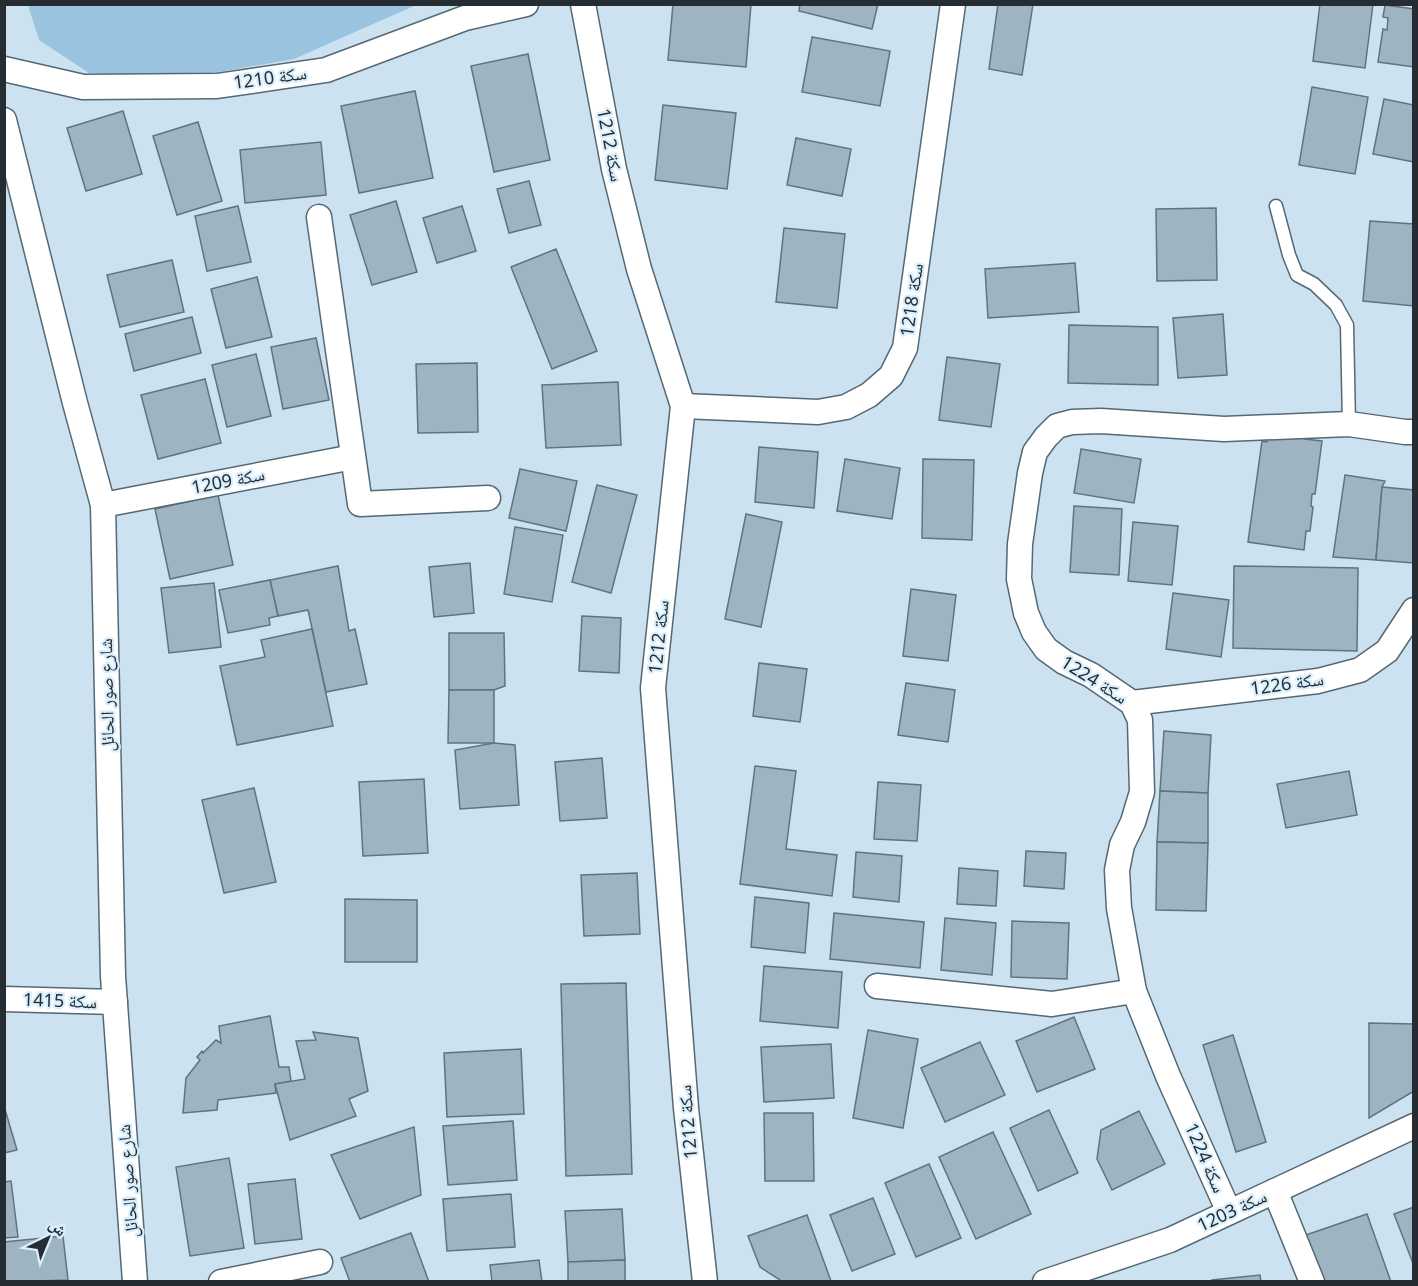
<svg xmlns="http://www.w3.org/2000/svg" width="1418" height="1286" font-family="'Noto Sans','Noto Naskh Arabic',sans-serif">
<rect width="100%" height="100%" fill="#cce2f0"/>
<!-- green -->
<path fill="#99c3de" d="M28,5h388l-122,54 -104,18 -101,-4 -50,-33z"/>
<!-- building -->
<g fill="#9fb4c1" stroke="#607380" stroke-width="1.5">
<path d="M673,4h78l-5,63 -78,-7z"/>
<path d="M800,4h78l-6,25 -73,-18z"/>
<path d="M998,4h35l-11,71 -33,-6z"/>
<path d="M1320,4h53l-8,64 -52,-7z"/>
<path d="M1385,5l29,4v58l-36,-5 5,-33 4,1 1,-12 -5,-1z"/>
<path d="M812,37l78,14 -10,55 -78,-14z"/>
<path d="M528,54l22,106 -56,12 -23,-106z"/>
<path d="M1312,87l56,10 -13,77 -56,-9z"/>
<path d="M415,91l18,87 -74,15 -18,-87z"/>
<path d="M1384,99l30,6v57l-41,-8z"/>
<path d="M663,105l73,8 -9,76 -72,-9z"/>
<path d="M123,111l19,63 -56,17 -19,-63z"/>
<path d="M198,122l24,79 -45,14 -24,-79z"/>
<path d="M796,138l55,11 -9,47 -55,-11z"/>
<path d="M321,142l5,53 -81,8 -5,-53z"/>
<path d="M529,181l12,44 -32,8 -12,-44z"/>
<path d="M396,201l21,71 -45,13 -22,-70z"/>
<path d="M238,206l13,56 -44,9 -12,-55z"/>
<path d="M462,206l14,45 -39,12 -14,-45z"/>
<path d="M1216,208l1,72 -60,1 -1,-72z"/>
<path d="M1370,221l44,3v82l-51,-5z"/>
<path d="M784,228l61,6 -8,74 -61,-6z"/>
<path d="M556,249l41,102 -45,18 -41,-102z"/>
<path d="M172,260l12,52 -64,15 -13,-52z"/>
<path d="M1075,263l4,49 -91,6 -3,-49z"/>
<path d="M257,277l15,60 -46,11 -15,-59z"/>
<path d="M1223,314l4,61 -49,3 -5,-60z"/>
<path d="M192,317l9,36 -67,18 -9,-37z"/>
<path d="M1069,325l89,2v58l-90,-2z"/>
<path d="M316,338l13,62 -46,9 -12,-62z"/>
<path d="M256,354l15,62 -44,11 -15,-62z"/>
<path d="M947,357l53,7 -9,63 -52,-7z"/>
<path d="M477,363l1,69 -60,1 -2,-69z"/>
<path d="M205,379l16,64 -63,16 -17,-64z"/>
<path d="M618,382l3,63 -75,3 -4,-63z"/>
<path d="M1305,434v5l17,2 -7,53h-3l-1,12 2,1 -3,24h-4l-2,19 -56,-8 14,-101 5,1 1,-7z"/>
<path d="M759,447l59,5 -4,56 -59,-6z"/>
<path d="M1081,449l60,10 -7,44 -60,-10z"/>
<path d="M845,459l55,9 -8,51 -55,-8z"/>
<path d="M923,459l51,1 -2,80 -50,-2z"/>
<path d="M520,469l57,12 -11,50 -57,-13z"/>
<path d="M1345,475l40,6 -3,6 -6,73 -43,-3z"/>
<path d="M597,485l40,10 -26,98 -39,-11z"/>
<path d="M1382,487l32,3v73l-38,-3z"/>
<path d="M218,495l15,70 -63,14 -15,-70z"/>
<path d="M1074,506l48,3 -3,66 -49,-3z"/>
<path d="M746,514l36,8 -21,105 -36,-8z"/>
<path d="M1133,522l45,4 -6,59 -44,-4z"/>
<path d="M515,527l48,8 -11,67 -48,-8z"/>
<path d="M470,563l4,50 -40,4 -5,-50z"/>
<path d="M338,566l11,65 6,-2 12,55 -41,8 -18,-82 -30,6 -8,-36z"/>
<path d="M1234,566l124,2 -1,83 -124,-3z"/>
<path d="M270,580l8,36 -9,2 1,7 -42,8 -9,-43z"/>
<path d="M214,583l7,64 -52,6 -8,-65z"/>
<path d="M911,589l45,6 -8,66 -45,-5z"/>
<path d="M1173,593l56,7 -8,57 -55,-8z"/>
<path d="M582,616l39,2 -2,55 -40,-2z"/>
<path d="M312,629l21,97 -96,19 -17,-79 45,-9 -4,-17z"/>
<path d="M449,633h55l1,53 -11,4h-45z"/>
<path d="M759,663l48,6 -7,53 -47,-6z"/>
<path d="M906,683l49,7 -7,52 -50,-7z"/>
<path d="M449,690h45v53h-46z"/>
<path d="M1164,731l47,4 -3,58 -48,-2z"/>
<path d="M494,743l21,2 4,60 -59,4 -5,-59z"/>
<path d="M602,758l5,60 -47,3 -5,-59z"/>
<path d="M755,766l41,5 -10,78 51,6 -5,41 -92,-12z"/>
<path d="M1349,771l8,44 -71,13 -9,-44z"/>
<path d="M424,779l4,74 -65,3 -4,-74z"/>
<path d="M878,782l43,3 -4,56 -43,-2z"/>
<path d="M254,788l22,94 -52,11 -22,-93z"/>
<path d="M1160,791l48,2v50l-51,-1z"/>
<path d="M1157,842l51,1 -2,68 -50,-1z"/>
<path d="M1026,851l40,2 -2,36 -40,-3z"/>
<path d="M856,852l46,4 -3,46 -46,-5z"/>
<path d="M959,868l39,3 -2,35 -39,-2z"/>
<path d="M637,873l3,61 -56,2 -3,-61z"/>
<path d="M755,897l54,6 -4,50 -54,-6z"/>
<path d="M345,899l72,1v62h-72z"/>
<path d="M834,913l90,9 -4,46 -90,-9z"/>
<path d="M945,918l51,5 -4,52 -51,-5z"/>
<path d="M1012,921l57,2 -2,56 -56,-2z"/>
<path d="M764,966l78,6 -4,56 -78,-7z"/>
<path d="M626,983l6,191 -66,2 -5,-192z"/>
<path d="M270,1016l9,51h10l2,14 -16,3 1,9 -58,7 -1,10 -34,3 3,-35 14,-18 -3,-3 5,-6 1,2 13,-13 5,3 -2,-17z"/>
<path d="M1074,1017l21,52 -58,23 -21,-51z"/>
<path d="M1369,1023l45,1v67l-45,27z"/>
<path d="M868,1030l50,9 -15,89 -50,-10z"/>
<path d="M313,1032l45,6 10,53 -19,8 7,17 -66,24 -15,-56 30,-5 -9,-38 20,-1z"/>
<path d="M1233,1035l33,107 -30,10 -33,-107z"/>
<path d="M980,1042l25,53 -60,27 -24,-54z"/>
<path d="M831,1044l3,54 -70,4 -3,-55z"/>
<path d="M521,1049l3,65 -77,3 -3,-64z"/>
<path d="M4,1106l13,44 -13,3z"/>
<path d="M1049,1110l29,63 -40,18 -28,-63z"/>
<path d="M1139,1111l26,53 -53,26 -15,-31 4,-29z"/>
<path d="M764,1113h49l1,68h-49z"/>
<path d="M513,1121l4,59 -69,5 -5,-59z"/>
<path d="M414,1127l7,68 -61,24 -29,-64z"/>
<path d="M993,1132l38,82 -55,25 -37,-82z"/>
<path d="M229,1158l15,90 -54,8 -14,-89z"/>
<path d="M929,1164l32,74 -45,19 -31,-74z"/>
<path d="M295,1179l7,60 -47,5 -7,-60z"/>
<path d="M11,1181l7,56 -14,1v-56z"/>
<path d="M511,1194l4,53 -68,4 -4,-52z"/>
<path d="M873,1198l22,56 -43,17 -22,-56z"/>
<path d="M1414,1207v59l-20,-52z"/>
<path d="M622,1209l3,51 -57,2 -3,-51z"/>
<path d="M1367,1214l24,68h-68l-17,-47z"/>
<path d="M807,1215l24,66 -48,1 -23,-15 -12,-31z"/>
<path d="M411,1233l18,49h-79l-9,-24z"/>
<path d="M63,1236l5,44 -64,2v-40z"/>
<path d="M539,1260l3,22h-50l-2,-17z"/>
<path d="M625,1260v22h-57v-20z"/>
<path d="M1260,1275l1,7h-49v-2z"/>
</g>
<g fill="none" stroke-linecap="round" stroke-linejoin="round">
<defs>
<path id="service" d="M1276,206l13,49 8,20 17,9 22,21 11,20 2,99"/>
<g id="minor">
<path d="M583,4l31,165 25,100 44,137 -30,282 33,420 19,174"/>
<path d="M4,69l79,18 134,-1 109,-16 139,-52 61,-14"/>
<path d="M4,120l71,283 28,102 10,471 22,306"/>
<path d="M319,217l41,287 128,-6"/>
<path d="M683,406l135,6 28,-5 23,-12 22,-19 14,-28 48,-344"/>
<path d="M103,505l250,-48"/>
<path d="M1132,703l186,-22 42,-11 27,-19 27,-41"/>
<path d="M877,986l175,18 82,-13"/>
<path d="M4,999l111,3"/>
<path d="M1275,1191l37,91"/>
<path d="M1229,1212l-61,-136 -34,-85 -15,-83 -2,-38 5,-25 11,-23 9,-30 -2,-72 -8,-17 -41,-28 -27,-13 -18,-13 -12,-17 -8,-19 -7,-34 1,-35 10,-71 5,-21 11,-15 11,-11 15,-4 29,-1 123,8 125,-5 56,8h9"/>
<path d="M221,1282l99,-20"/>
<path d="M1045,1282l125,-42 244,-114"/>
</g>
</defs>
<!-- service casing -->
<use href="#service" stroke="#556875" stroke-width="15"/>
<!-- minor casing -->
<use href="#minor" stroke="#556875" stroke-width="27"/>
<!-- service -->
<use href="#service" stroke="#fff" stroke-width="12"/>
<!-- minor -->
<use href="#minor" stroke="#fff" stroke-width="24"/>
</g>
<g text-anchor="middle" stroke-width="4.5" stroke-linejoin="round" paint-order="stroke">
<!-- street labels -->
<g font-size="18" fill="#252d32" stroke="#d9effe">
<text transform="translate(270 78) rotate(-8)" y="6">سكة 1210</text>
<text transform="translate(610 145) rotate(79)" y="6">سكة 1212</text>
<text transform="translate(912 300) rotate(-82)" y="6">سكة 1218</text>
<text transform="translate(228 481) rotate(-11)" y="6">سكة 1209</text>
<text transform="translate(659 637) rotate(-84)" y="6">سكة 1212</text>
<text transform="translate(1094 680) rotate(32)" y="6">سكة 1224</text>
<text transform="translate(1287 684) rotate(-8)" y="6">سكة 1226</text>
<text transform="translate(107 695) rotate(-91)" y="6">شارع صور الحائل</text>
<text transform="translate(60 1001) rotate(2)" y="6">سكة 1415</text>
<text transform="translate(688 1122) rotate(-95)" y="6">سكة 1212</text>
<text transform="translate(1205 1158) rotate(66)" y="6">سكة 1224</text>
<text transform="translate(128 1181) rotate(-94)" y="6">شارع صور الحائل</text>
<text transform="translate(1232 1211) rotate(-25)" y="6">سكة 1203</text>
</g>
</g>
<!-- border -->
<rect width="1418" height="1286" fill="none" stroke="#252d32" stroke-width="12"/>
<!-- north arrow -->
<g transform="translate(48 1238) rotate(43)" stroke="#d9effe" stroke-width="4.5" paint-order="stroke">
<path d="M0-4.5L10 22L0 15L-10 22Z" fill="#252d32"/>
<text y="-9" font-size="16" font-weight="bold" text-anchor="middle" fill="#252d32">ش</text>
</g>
</svg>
